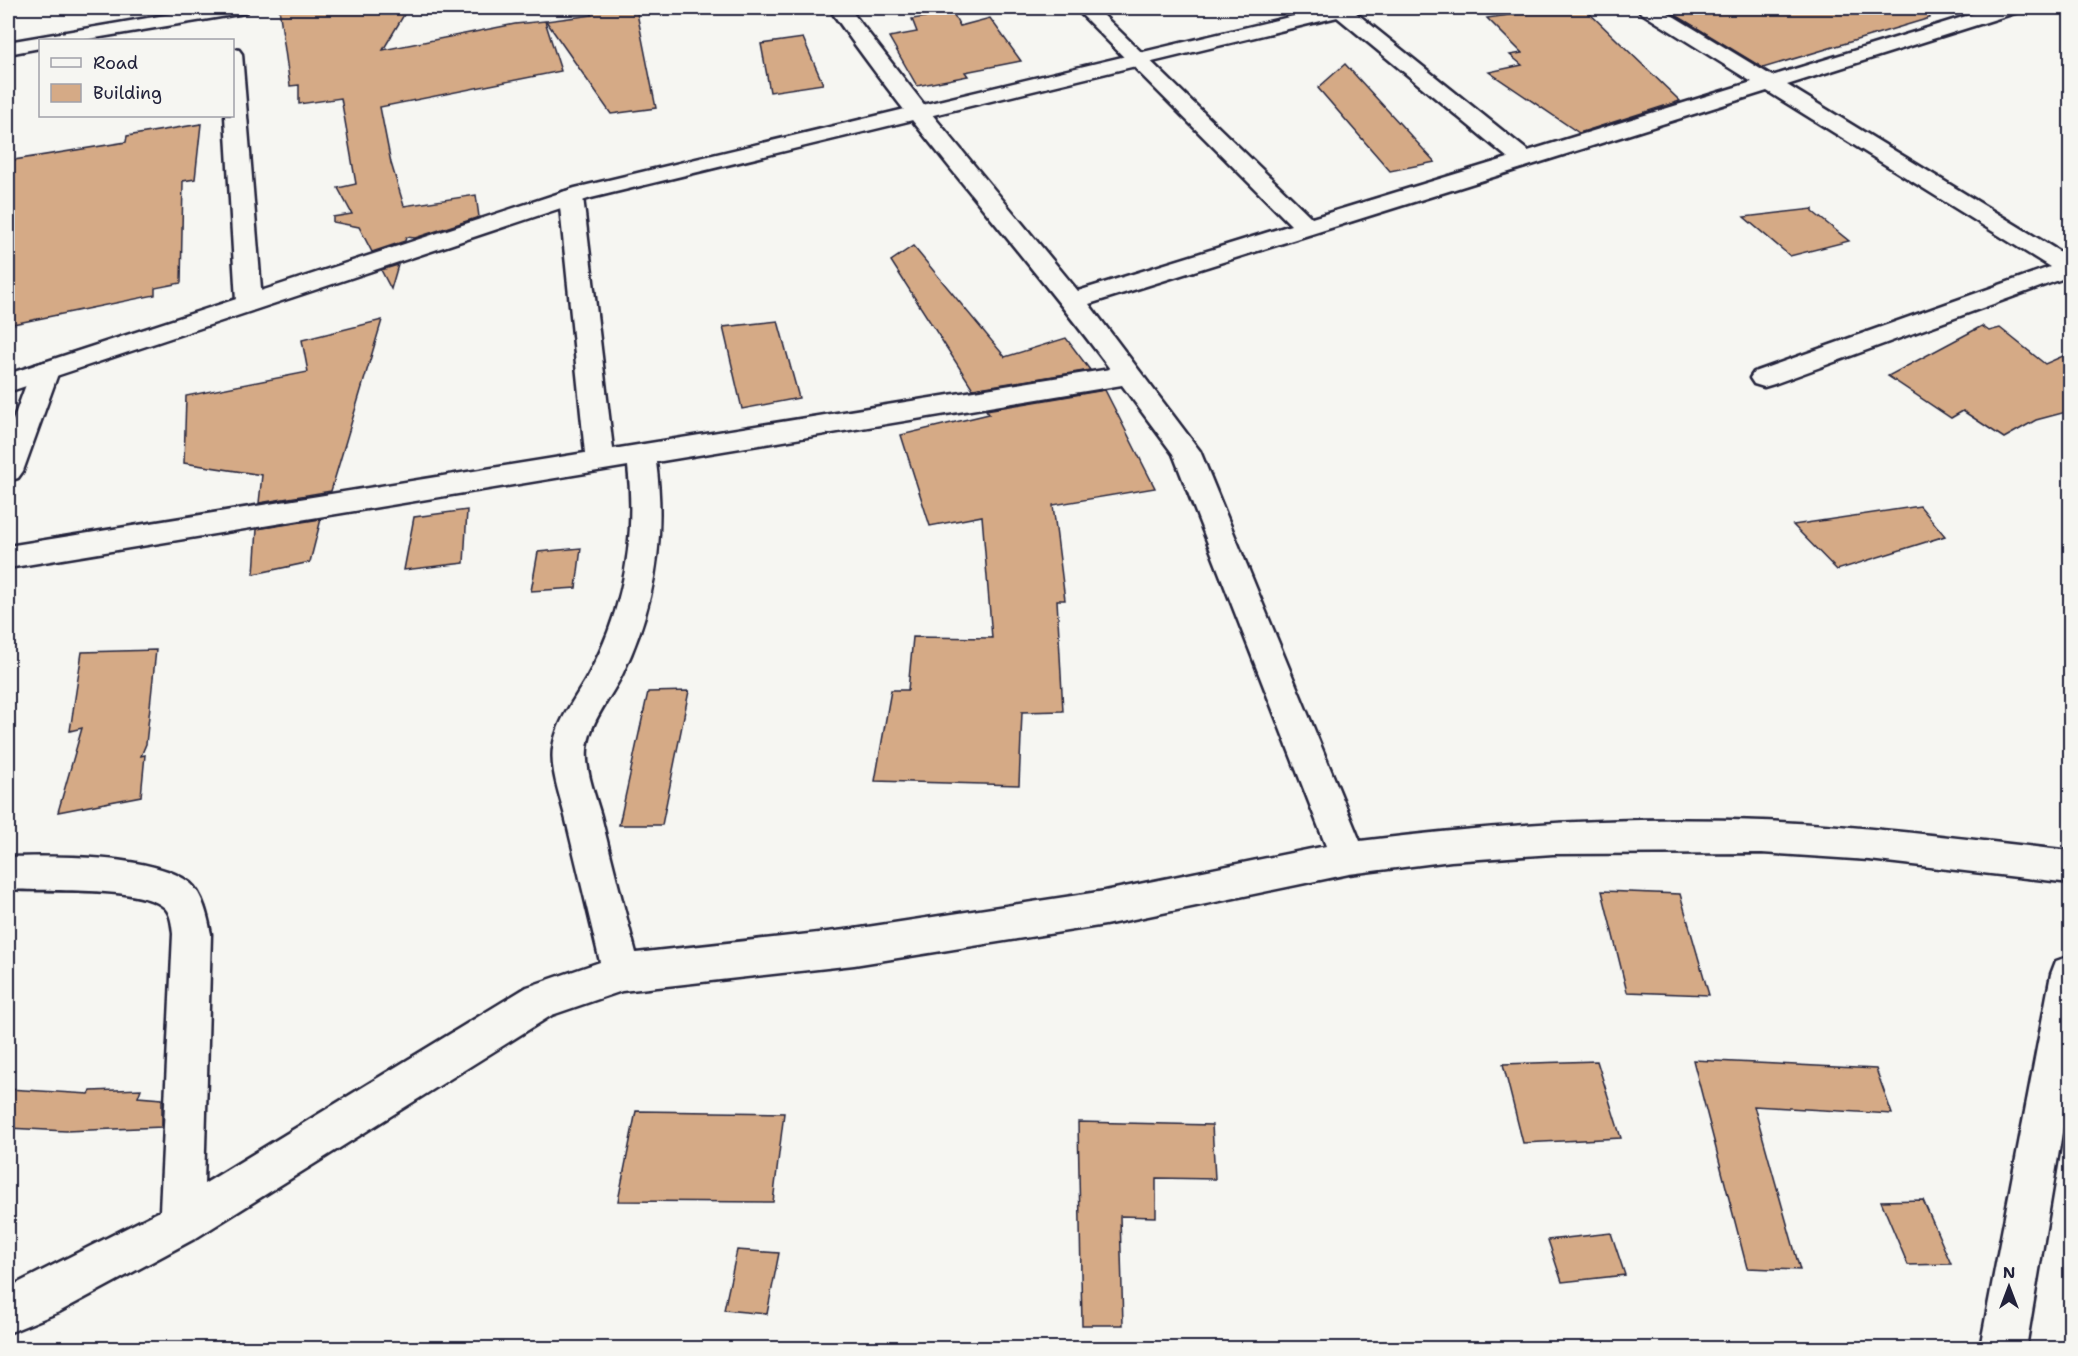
<svg xmlns="http://www.w3.org/2000/svg" width="2078" height="1356" font-family="'Shantell Sans',sans-serif">
<rect width="100%" height="100%" fill="#f6f6f2"/>
<filter id="ink" filterUnits="userSpaceOnUse"><feTurbulence type="fractalNoise" baseFrequency=".0167" numOctaves="2"/><feDisplacementMap in="SourceGraphic" scale="12" xChannelSelector="R" yChannelSelector="G"/><feConvolveMatrix kernelMatrix="1 2 1 2 8 2 1 2 1" color-interpolation-filters="sRGB"/></filter>
<g filter="url(#ink)">
<!-- building -->
<g fill="#d5aa86" stroke="#22223b" stroke-width="1.5">
<path d="M279,8h129l-25,42 132,-26 30,-3 16,50 -181,36 11,56 13,43 72,-11 3,22 -64,21 -9,-1 -1,4 -33,11 -13,-25 -26,-5v-5l19,-3 -14,-26 18,-4 -15,-86 -42,6v-19l-9,1z"/>
<path d="M591,8h45l20,100 -45,6 -65,-93 46,-6z"/>
<path d="M1560,8h24l96,93 -101,32 -90,-61 33,-7 -12,-10 12,-2 -35,-35z"/>
<path d="M1664,8h264l2,10 -167,50z"/>
<path d="M953,13l7,13 30,-8 31,43 -56,11 3,4 -51,10 -28,-49 28,-5 -5,-13z"/>
<path d="M803,38l20,46 -53,8 -9,-48z"/>
<path d="M1345,64l90,98 -45,9 -72,-83z"/>
<path d="M201,124l-6,55 -12,2 -2,102 -26,5v7l-147,30v-164l118,-19 1,-6z"/>
<path d="M1813,209v3l36,29 -59,15 -46,-39z"/>
<path d="M913,246l92,111 61,-19 24,32 -117,19 -82,-128z"/>
<path d="M398,265l-7,24 -10,-19z"/>
<path d="M382,320l-51,171 -72,12 3,-28 -78,-12 2,-67 122,-24 -6,-32z"/>
<path d="M778,321l21,77 -57,11 -19,-82z"/>
<path d="M1982,326l7,5 11,-3 45,36 25,-11v58l-34,9 -32,18 -41,-27 -12,7 -63,-42z"/>
<path d="M1105,390l50,98 -102,17 12,95h-8l6,111 -41,1 -3,73 -144,-4 16,-91h17l5,-53 79,1 -10,-122 -52,10 -29,-91 88,-21 -3,-4z"/>
<path d="M1920,506l25,30 -108,34 -44,-45z"/>
<path d="M467,510l-3,53 -60,7 10,-53z"/>
<path d="M321,519l-11,43 -56,12 3,-45z"/>
<path d="M581,548l-5,40 -45,3 7,-39z"/>
<path d="M156,650l-10,94 -5,12 4,-1 -4,41 -83,16 24,-84 -12,3 12,-79z"/>
<path d="M689,691l-27,134h-43l29,-133z"/>
<path d="M1602,891l78,3 29,101 -82,-3z"/>
<path d="M1693,1060l183,9 16,45 -138,-8 46,164 -53,-2z"/>
<path d="M1597,1061l24,77 -98,5 -20,-79z"/>
<path d="M8,1089l81,5 2,-3 50,-2 -3,8 24,2v28l-96,4 -58,-3z"/>
<path d="M636,1111l148,2 -11,89 -155,-1z"/>
<path d="M1078,1122l134,3 3,54 -59,-1v39l-36,-1 3,109h-41z"/>
<path d="M1923,1200l28,64 -43,1 -27,-64z"/>
<path d="M1611,1233l14,42 -63,7 -14,-42z"/>
<path d="M737,1250l42,3 -12,61 -43,-4z"/>
</g>
<g fill="none" stroke-linecap="round" stroke-linejoin="round">
<defs>
<g id="minor">
<path d="M206,8h43l-3,4 -7,2 -156,26h-43v8l-32,6v-12z"/>
<path d="M829,8h20l77,99 152,184 213,-66 -216,-217h21l216,210 196,-60 -177,-146 -3,-4h22l178,143 224,-69 -112,-70 -3,-4h23l112,68 220,-68h29l-3,4 -231,73 283,173v18l-296,108 -10,3 -10,-3 -4,-6 4,-6 296,-105 -283,-176 -678,213 111,147 160,390c134,-17 268,-25 403,-20 103,5 205,18 307,30v32l-201,-23 -107,-7 -209,1 -102,7 -102,13 -244,51 -251,40 -232,26 -70,24 -356,223 -137,74 -51,21v-45l152,-77 13,-277c-1,-9 -2,-20 -8,-26 -24,-23 -123,-16 -157,-19v-32c45,-1 146,-3 182,26 13,11 18,35 21,51l-7,250 323,-197 73,-25c-11,-47 -23,-95 -34,-142 -5,-22 -16,-49 -13,-72 4,-29 25,-52 38,-78 33,-63 45,-133 37,-204l-620,102v-22l577,-93 -26,-256 4,-5 8,-2 8,2 4,5 30,252 497,-80c-91,-122 -194,-235 -281,-361zM1122,385l51,69 153,392 -221,45 -251,38 -218,24c-12,-45 -24,-91 -35,-137 -6,-21 -16,-46 -14,-67 3,-28 23,-50 35,-74 33,-68 44,-138 34,-213z"/>
<path d="M232,48l7,2 3,4 20,247 -4,6 -9,2 -9,-2 -4,-6 -11,-185h7z"/>
<path d="M45,362l10,3 4,6 -36,100 -5,7 -10,3v-47l23,-63 4,-6z"/>
<path d="M2070,956v129l-44,263h-46l71,-374 5,-13z"/>
</g>
<path id="tertiary" d="M1327,8h33l-3,4 -7,2 -759,184 -583,194v-18l567,-186z"/>
</defs>
<!-- minor casing -->
<use href="#minor" stroke="#22223b" stroke-width="5"/>
<!-- tertiary casing -->
<use href="#tertiary" stroke="#22223b" stroke-width="5"/>
<!-- minor -->
<use href="#minor" fill="#f6f6f2" fill-rule="evenodd"/>
<!-- tertiary -->
<use href="#tertiary" fill="#f6f6f2" fill-rule="evenodd"/>
</g>
</g>
<!-- margin -->
<rect width="2078" height="1356" fill="none" stroke="#f6f6f2" stroke-width="30"/>
<rect x="15" y="15" width="2048" height="1326" fill="none" stroke="#22223b" stroke-width="2" filter="url(#ink)"/>
<!-- legend -->
<rect x="39" y="39" width="195" height="78" fill="#f6f6f2" stroke="#a1a1a9" stroke-width="1.5"/>
<rect x="51" y="58" width="30" height="9" fill="#f6f6f2" stroke="#a1a1a9" stroke-width="1.5"/>
<text x="93" y="69" font-size="18" fill="#22223b">Road</text>
<rect x="51" y="84" width="30" height="18" fill="#d5aa86" stroke="#a1a1a9" stroke-width="1.5"/>
<text x="93" y="99" font-size="18" fill="#22223b">Building</text>
<!-- north arrow -->
<g transform="translate(2009 1287)" stroke="#f6f6f2" stroke-width="4.5" paint-order="stroke">
<path d="M0-4.5L10 22L0 15L-10 22Z" fill="#22223b"/>
<text y="-9" font-size="16" font-weight="bold" text-anchor="middle" fill="#22223b">N</text>
</g>
</svg>
